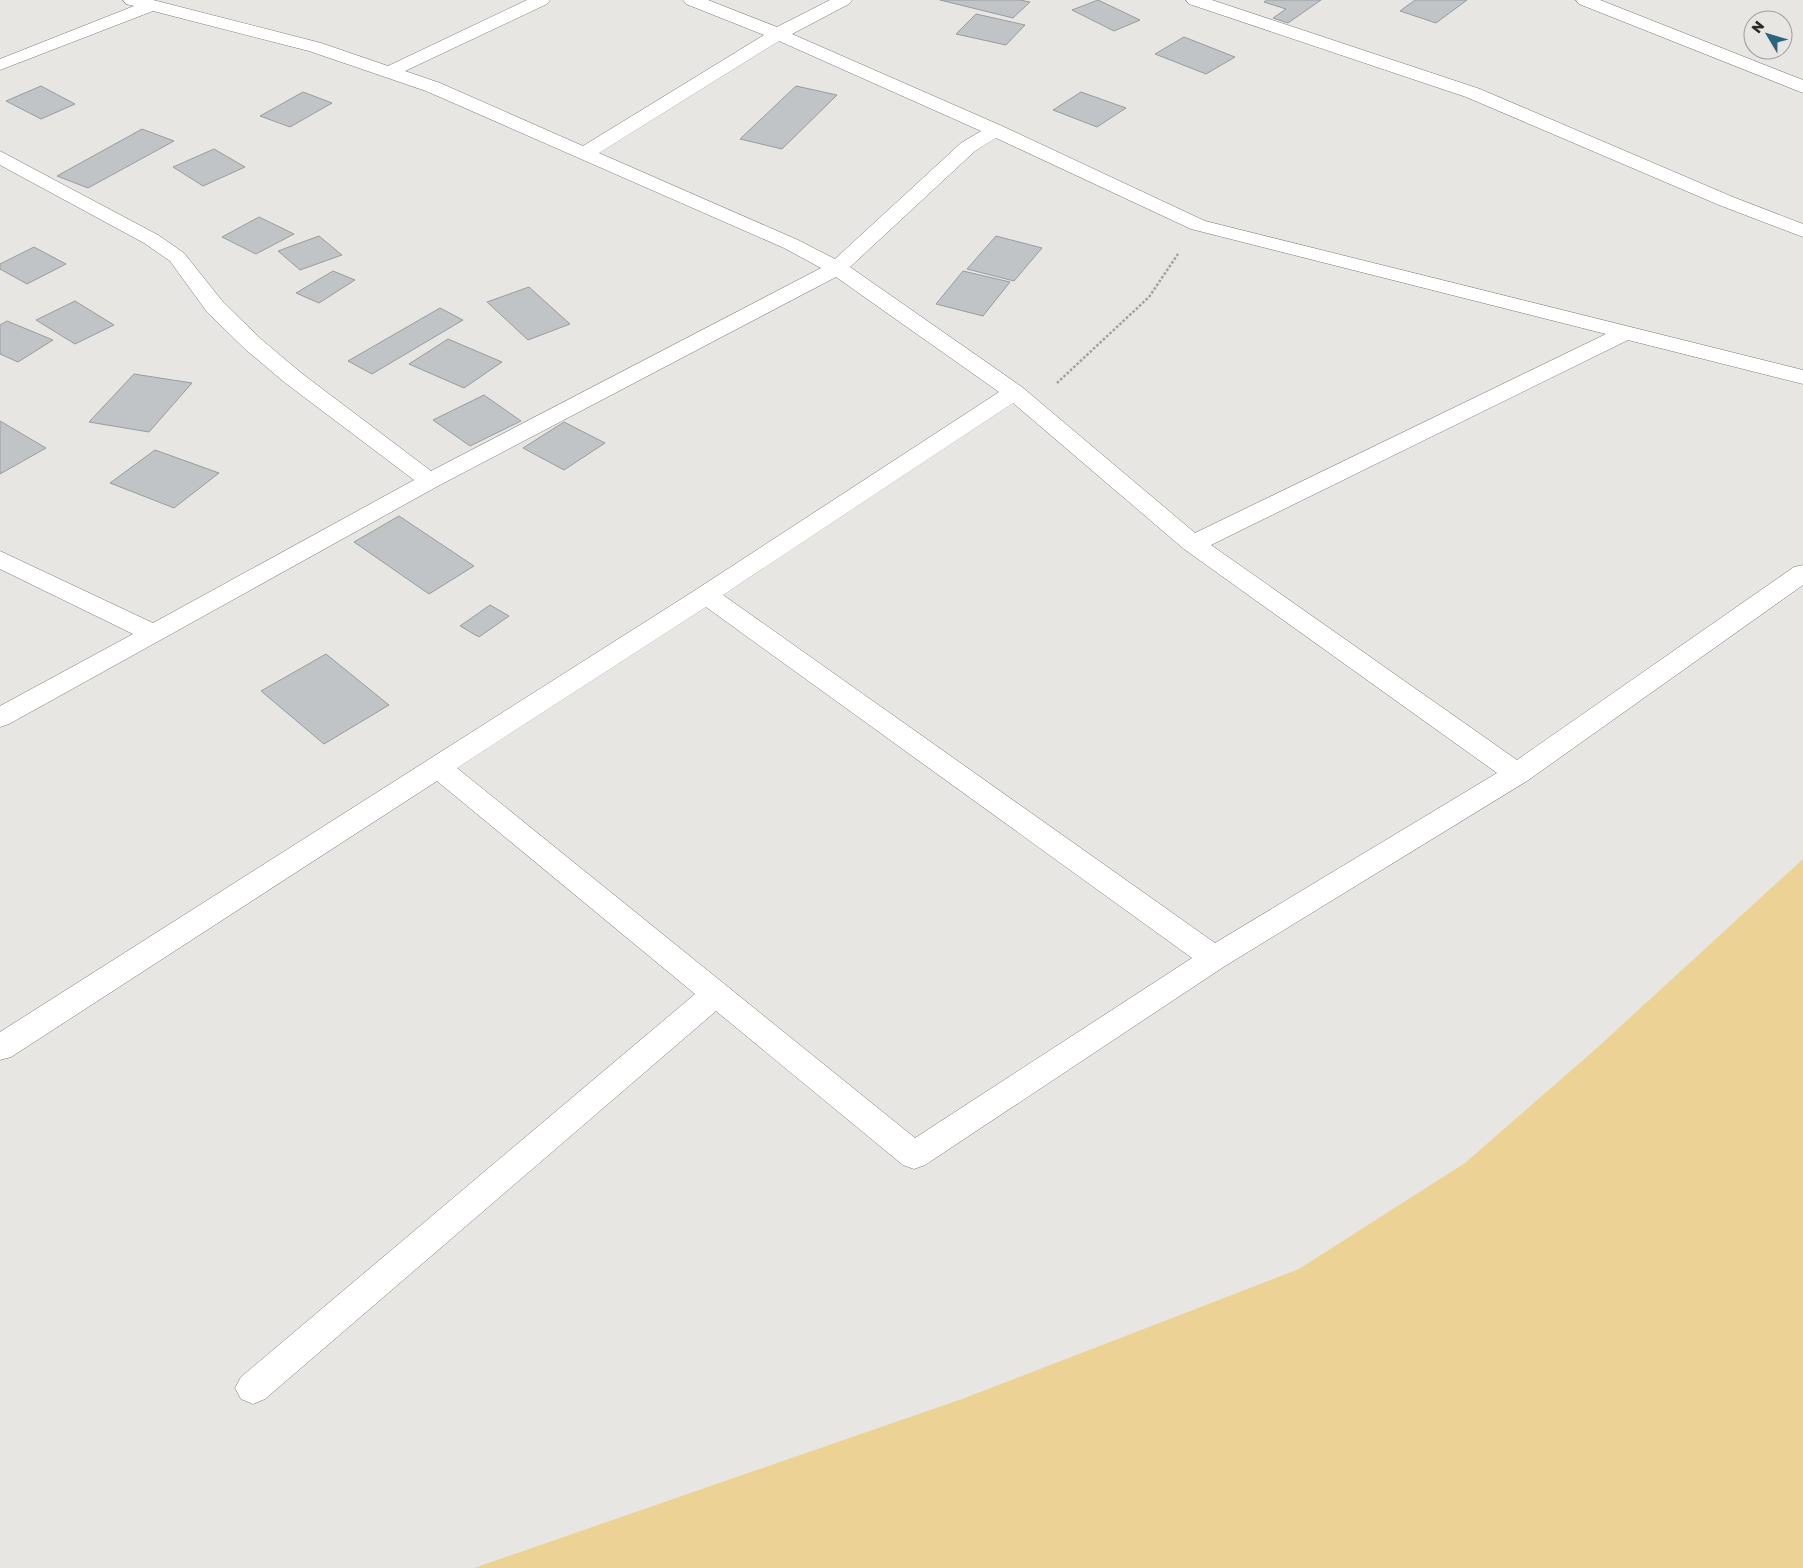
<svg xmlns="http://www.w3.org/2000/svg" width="1803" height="1568" font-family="'Golos Text',sans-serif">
<rect width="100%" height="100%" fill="#e7e6e3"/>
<!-- green -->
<path fill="#ecd295" d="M1803,859v709h-1329l488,-169 337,-130 166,-106 133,-116z"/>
<!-- building -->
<g fill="#c1c4c6" stroke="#999c9e">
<path d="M940,0h80l10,2 -17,16z"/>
<path d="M1098,0l42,20 -26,11 -42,-21z"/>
<path d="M1267,0h54l-33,23 -15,-5 13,-9 -22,-7z"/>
<path d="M1415,0h52l-31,23 -36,-12z"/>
<path d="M976,14l49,11 -19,20 -50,-11z"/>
<path d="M1184,37l51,20 -29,17 -51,-20z"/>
<path d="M41,86l34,18 -34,15 -35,-18z"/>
<path d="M796,86l41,9 -55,54 -42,-10z"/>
<path d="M303,92l29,11 -42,24 -30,-11z"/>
<path d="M1081,92l45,16 -29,19 -44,-17z"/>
<path d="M142,129l32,12 -86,47 -31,-12z"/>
<path d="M214,149l31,18 -42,19 -30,-19z"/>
<path d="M259,217l35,17 -38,20 -34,-17z"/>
<path d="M319,236l23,19 -42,15 -22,-19z"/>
<path d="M996,236l46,12 -28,33 -47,-12z"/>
<path d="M34,247l32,17 -39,20 -27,-15v-5z"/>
<path d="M333,271l22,9 -36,23 -23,-10z"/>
<path d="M963,271l47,11 -27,34 -47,-12z"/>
<path d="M529,287l41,37 -42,16 -41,-38z"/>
<path d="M75,301l39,24 -39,19 -39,-24z"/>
<path d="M440,308l23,12 -91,54 -24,-13z"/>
<path d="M7,321l46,19 -35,22 -18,-8v-29z"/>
<path d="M448,339l54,23 -38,26 -55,-24z"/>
<path d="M134,374l58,9 -43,49 -60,-10z"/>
<path d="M484,395l37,26 -51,25 -37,-26z"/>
<path d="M0,421l46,27 -46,26z"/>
<path d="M564,422l41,21 -41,27 -41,-22z"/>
<path d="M155,450l64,23 -45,35 -64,-25z"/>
<path d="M399,516l75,50 -45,28 -75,-52z"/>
<path d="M490,605l19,11 -30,21 -19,-11z"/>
<path d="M326,654l63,51 -65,39 -63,-53z"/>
</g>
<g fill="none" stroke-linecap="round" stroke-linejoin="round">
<defs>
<g id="minor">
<path d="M123,0h30l168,43 67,23 139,-66h23l-3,4 -142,67 35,12 143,63 181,-111 -78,-31 -3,-4h25l69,27 53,-27h22l-3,4 -57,30 210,92 203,95 598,149v14l-175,-44 -417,205 306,215 277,-193 9,-2v20l-276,196 -302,185 -300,199 -11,4 -11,-4 -187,-154 -451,388 -12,5 -12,-5 -6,-11 6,-11 454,-383 -258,-213 -426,276 -11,3v-28l697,-443 302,-197 -163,-115 -398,209 -429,238 -9,3v-21l133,-72 -133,-65v-18l153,72 261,-143 -130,-98 -39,-33 -38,-37 -37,-51 -26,-18 -144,-78v-14l158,84 26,18 39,49 38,37 39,33 131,99 390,-203 -37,-20 -358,-157 -117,-40 -156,-40 -153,59v-11l134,-53 -8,-2zM779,41l202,90 -20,12 -126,116 -37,-19 -199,-87zM996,138l195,91 415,105 -411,199 -173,-146 -172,-120 125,-116zM1013,403l171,146 313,224 -282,170 -492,-348zM706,607l486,351 -277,180 -458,-370z"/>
<path d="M1186,0h26l268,89 253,108 70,27v13l-84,-32 -253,-108 -277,-93z"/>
<path d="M1576,0h24l203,80v13l-224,-89z"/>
</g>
</defs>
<!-- minor casing -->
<use href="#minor" stroke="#7b7977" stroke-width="1"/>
<!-- path -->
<path stroke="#a09f9d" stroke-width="2.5" stroke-dasharray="2.5 2" stroke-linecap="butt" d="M1057,383l92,-86 29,-43"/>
<!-- minor -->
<use href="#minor" fill="#fff" fill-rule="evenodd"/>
</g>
<!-- north arrow -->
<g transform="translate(1768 35) rotate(308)"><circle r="24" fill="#e7e6e3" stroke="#9c9b99"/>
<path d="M0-4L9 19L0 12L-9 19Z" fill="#2c637e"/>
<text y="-8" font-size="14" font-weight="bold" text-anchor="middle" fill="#2b2a29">N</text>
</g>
</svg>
